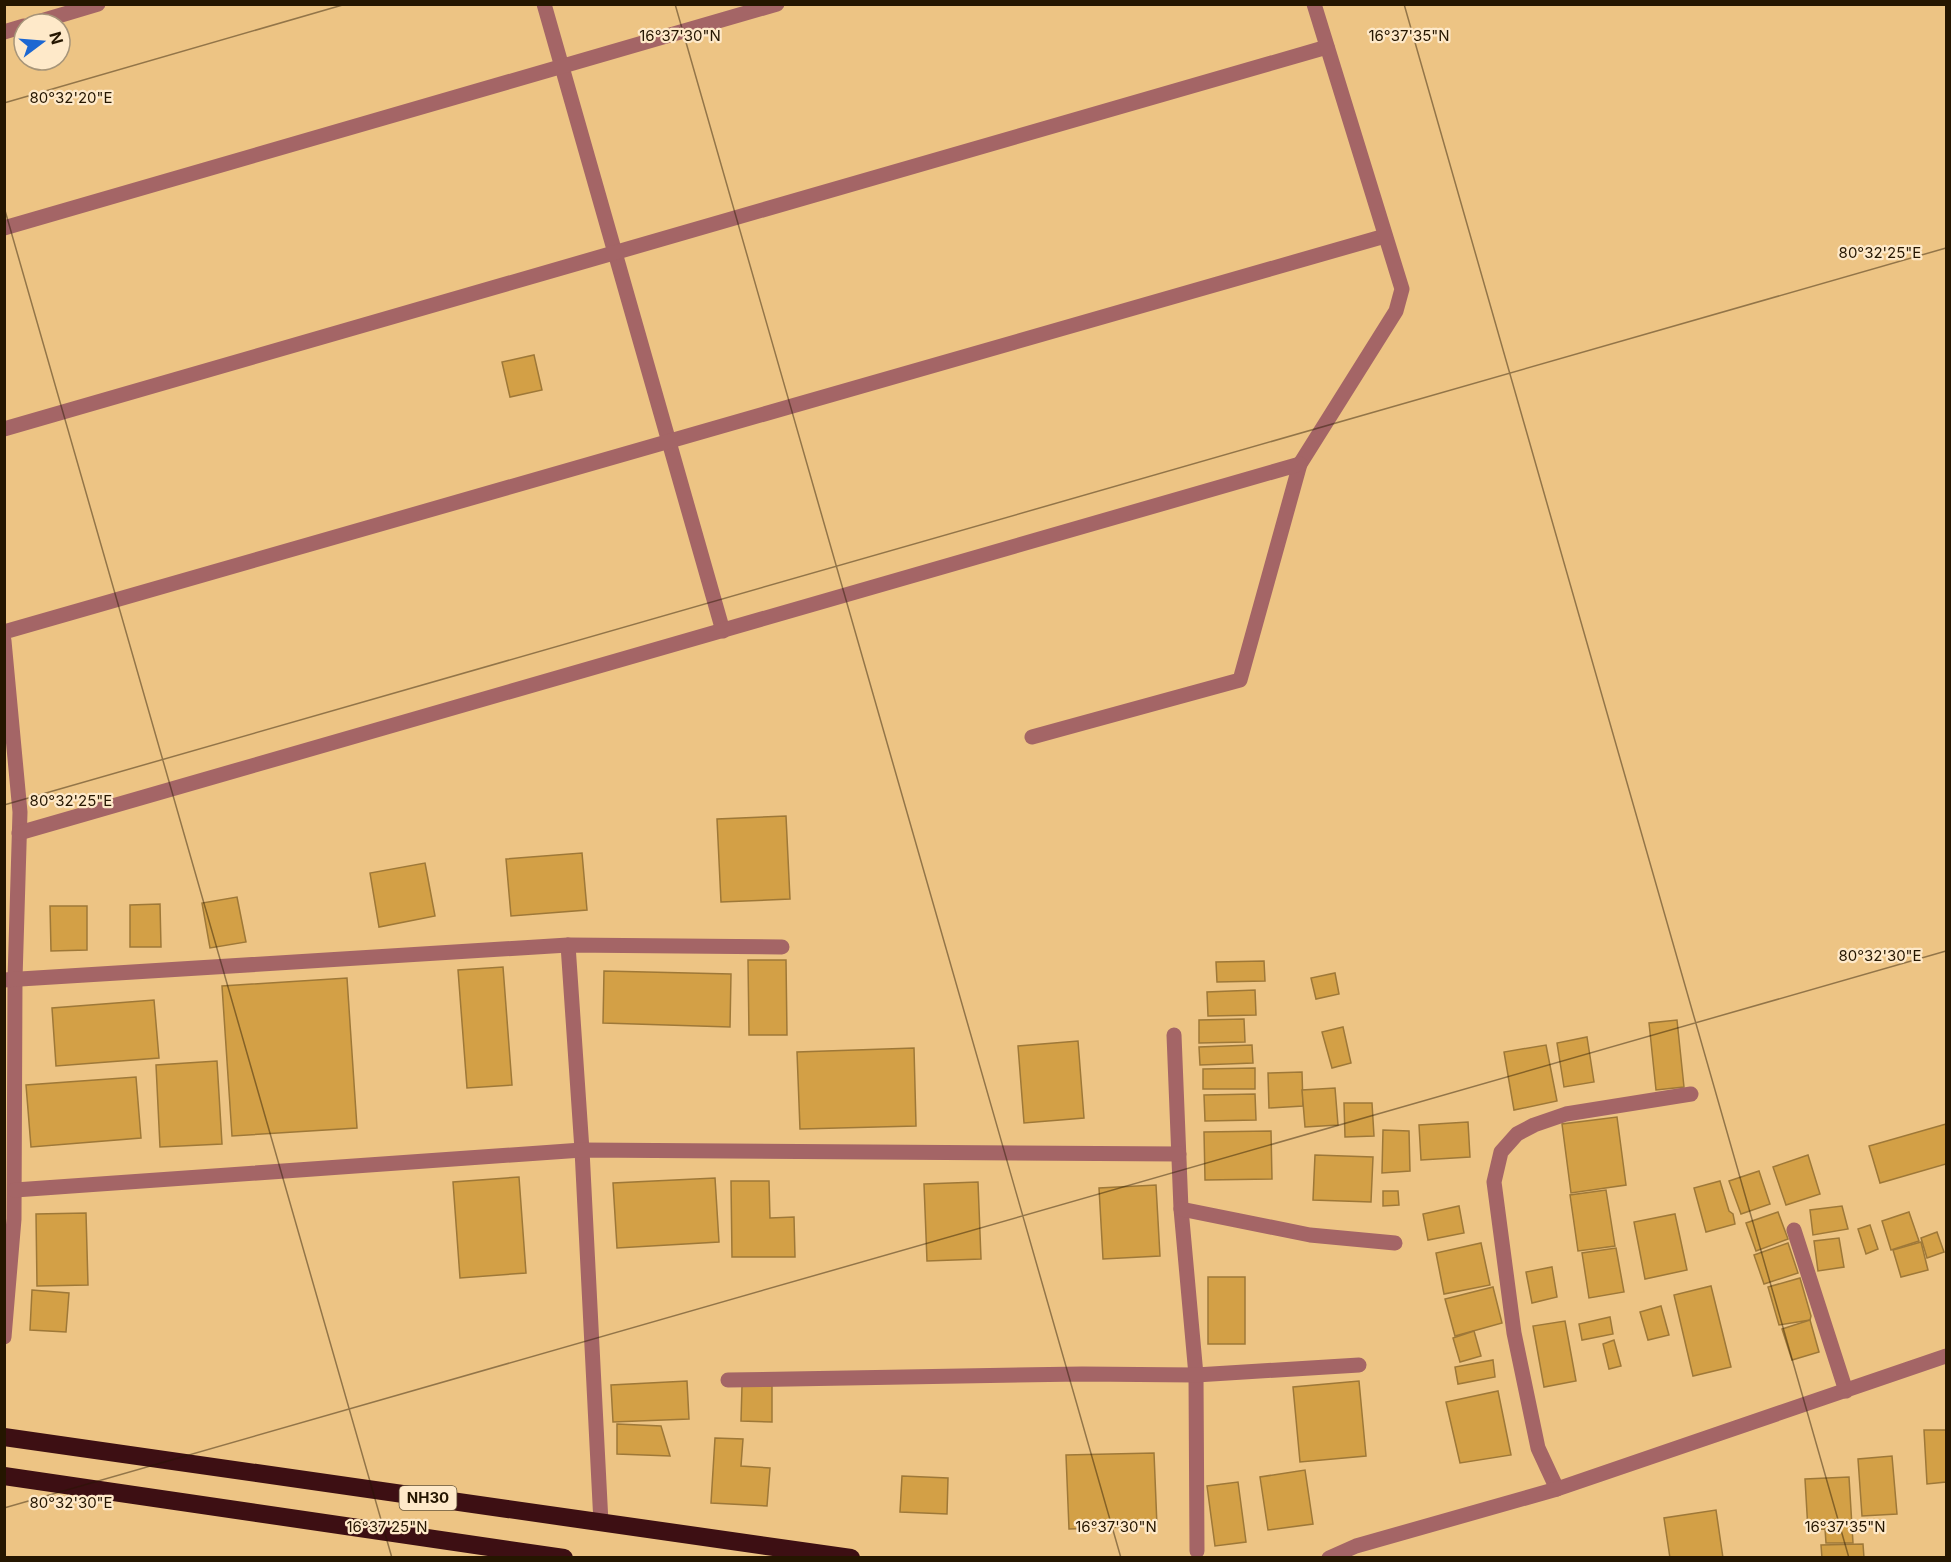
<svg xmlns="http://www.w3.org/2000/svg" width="1951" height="1562" font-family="Inter,sans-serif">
<rect width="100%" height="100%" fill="#edc484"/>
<!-- building -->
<g fill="#d3a046" stroke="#9e7838" stroke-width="1.5">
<path d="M534,355l8,35 -32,7 -8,-35z"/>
<path d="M786,816l4,83 -69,3 -4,-83z"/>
<path d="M582,853l5,57 -76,6 -5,-57z"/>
<path d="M425,863l10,53 -56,11 -9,-54z"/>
<path d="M237,897l9,45 -36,6 -8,-45z"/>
<path d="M160,904l1,43h-31v-42z"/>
<path d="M50,906h37v44l-36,1z"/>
<path d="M748,960h38l1,75h-38z"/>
<path d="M1264,961l1,20 -48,1 -1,-20z"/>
<path d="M503,967l9,118 -45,3 -9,-118z"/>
<path d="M604,971l127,3 -1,53 -127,-4z"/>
<path d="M1335,973l4,21 -23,5 -5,-21z"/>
<path d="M347,978l10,150 -125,8 -10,-150z"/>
<path d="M1255,990l1,25 -48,1 -1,-24z"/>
<path d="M154,1000l5,58 -103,8 -4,-58z"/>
<path d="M1244,1019l1,23 -46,1v-23z"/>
<path d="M1677,1020l7,67 -28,3 -7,-67z"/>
<path d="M1343,1027l8,36 -19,5 -10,-36z"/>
<path d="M1587,1037l7,45 -30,5 -7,-44z"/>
<path d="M1078,1041l6,77 -60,5 -6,-77z"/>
<path d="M1252,1045l1,18 -53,2 -1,-18z"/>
<path d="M1546,1045l11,56 -43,9 -10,-58z"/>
<path d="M914,1048l2,78 -116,3 -3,-77z"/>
<path d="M217,1061l5,83 -62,3 -4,-82z"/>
<path d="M1255,1068v21h-52v-20z"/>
<path d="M1302,1072l1,34 -34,2 -1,-35z"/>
<path d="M136,1077l5,61 -110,9 -5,-62z"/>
<path d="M1335,1088l3,37 -33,2 -3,-37z"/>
<path d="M1255,1094l1,26 -51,1 -1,-26z"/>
<path d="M1344,1103h28l2,33 -29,1z"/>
<path d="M1617,1117l9,68 -55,8 -9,-69z"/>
<path d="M1468,1122l2,35 -49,3 -2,-35z"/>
<path d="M1946,1124v40l-66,19 -11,-37z"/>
<path d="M1383,1130l26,1 1,40 -28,2z"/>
<path d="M1271,1131l1,48 -67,1 -1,-48z"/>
<path d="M1315,1155l58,2 -2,45 -58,-2z"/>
<path d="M1808,1155l12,39 -34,11 -13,-38z"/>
<path d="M1759,1171l11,33 -29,10 -12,-33z"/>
<path d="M519,1177l7,96 -66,5 -7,-96z"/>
<path d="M715,1178l4,64 -102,6 -4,-65z"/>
<path d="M731,1181h38l1,37 24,-1 1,40h-63z"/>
<path d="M1720,1181l9,30 4,3 2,10 -29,8 -12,-44z"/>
<path d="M978,1182l3,77 -54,2 -3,-77z"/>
<path d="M1156,1185l4,71 -57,3 -4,-71z"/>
<path d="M1606,1190l9,56 -37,5 -8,-56z"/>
<path d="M1383,1191h15l1,14 -16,1z"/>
<path d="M1459,1206l5,27 -36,7 -5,-26z"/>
<path d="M1842,1206l6,23 -35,6 -3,-25z"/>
<path d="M1778,1212l10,27 -32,12 -10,-28z"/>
<path d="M1909,1212l10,29 -28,9 -9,-29z"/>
<path d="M86,1213l2,72 -51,1 -1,-72z"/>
<path d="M1675,1214l12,56 -42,9 -11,-57z"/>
<path d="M1870,1225l8,24 -12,5 -8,-25z"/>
<path d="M1937,1232l7,20 -17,6 -6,-20z"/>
<path d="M1839,1238l5,29 -26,4 -4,-30z"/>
<path d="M1921,1242l7,28 -27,7 -8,-27z"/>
<path d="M1481,1243l9,42 -46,9 -8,-41z"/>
<path d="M1788,1243l10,30 -34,11 -10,-29z"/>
<path d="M1616,1248l8,44 -35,6 -7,-45z"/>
<path d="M1552,1267l5,30 -25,6 -6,-31z"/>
<rect x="1208" y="1277" width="37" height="67"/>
<path d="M1800,1278l11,38 -1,4 -31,5 -11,-38z"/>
<path d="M1711,1286l20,81 -38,9 -19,-81z"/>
<path d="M1493,1287l9,36 -47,13 -10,-37z"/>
<path d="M32,1290l37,3 -3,39 -36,-2z"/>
<path d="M1661,1306l8,29 -21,5 -8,-28z"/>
<path d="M1610,1317l3,17 -31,6 -3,-16z"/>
<path d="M1810,1320l9,32 -27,8 -10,-31z"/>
<path d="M1565,1321l11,60 -32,6 -11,-61z"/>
<path d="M1474,1331l7,25 -21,6 -7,-24z"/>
<path d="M1614,1340l7,26 -12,3 -6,-25z"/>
<path d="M1493,1360l2,17 -37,7 -3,-17z"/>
<path d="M687,1381l2,38 -76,3 -2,-37z"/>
<path d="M1359,1381l7,75 -66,6 -7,-75z"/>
<path d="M742,1386h30v36l-31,-1z"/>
<path d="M1498,1391l13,64 -51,8 -14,-61z"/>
<path d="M617,1424l44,2 9,30 -53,-2z"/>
<path d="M1924,1430h22v52l-19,2z"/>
<path d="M715,1438l28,1 -2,27 29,2 -3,38 -56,-3z"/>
<path d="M1154,1453l3,73 -88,3 -3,-74z"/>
<path d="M1892,1456l5,58 -35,2 -4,-57z"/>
<path d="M1305,1470l8,54 -45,6 -8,-53z"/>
<path d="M902,1476l46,2 -1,36 -47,-2z"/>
<path d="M1849,1477l4,66h-27l-1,-14 -17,1 -3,-51z"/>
<path d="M1238,1482l8,60 -31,4 -8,-60z"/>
<path d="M1716,1510l7,48h-53l-6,-40z"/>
<path d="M1863,1544l1,14h-42l-1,-13z"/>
</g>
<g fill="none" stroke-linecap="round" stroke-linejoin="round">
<!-- minor -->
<g stroke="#a46566" stroke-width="15">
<path d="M544,4l179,627"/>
<path d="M31,24l67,-20"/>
<path d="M4,32l20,-6"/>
<path d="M4,228l773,-224"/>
<path d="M4,429l1323,-382"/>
<path d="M4,632l1381,-396"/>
<path d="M4,641l16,171 -5,167 -1,240 -10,118"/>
<path d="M1032,737l208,-57 60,-216 96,-153 6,-22 -88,-285"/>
<path d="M19,833l1281,-369"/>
<path d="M568,945l14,205 19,373"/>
<path d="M4,980l564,-35 214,2"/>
<path d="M1174,1035l7,174 15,166 1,176"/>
<path d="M15,1190l567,-40 597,4"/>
<path d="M1181,1209l129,26 85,8"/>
<path d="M1794,1230l52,161"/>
<path d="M728,1380l354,-6 114,1 163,-10"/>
<path d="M1557,1489l-19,-41 -24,-115 -20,-151 7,-30 16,-18 17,-9 32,-11 125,-20"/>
<path d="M1329,1558l27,-12 201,-57 389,-133"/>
</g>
<!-- highway -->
<g stroke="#3d0f13" stroke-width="18">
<path d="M4,1437l847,121"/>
<path d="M4,1476l560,82"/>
</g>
</g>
<!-- ticks -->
<path fill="none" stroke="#251600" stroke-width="1.5" stroke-opacity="0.45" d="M675,4l446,1554M1404,4l445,1554M4,103l342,-99M4,207l388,1351M4,805l1942,-557M4,1508l1942,-557"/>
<g text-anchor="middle" stroke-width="4.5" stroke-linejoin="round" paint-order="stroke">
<!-- shield labels -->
<rect fill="#fee9c9" stroke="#66553c" stroke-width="1.5" x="399.5" y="1486" width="57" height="24" rx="4.5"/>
<g font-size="15" font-weight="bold" fill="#251600">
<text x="428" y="1503">NH30</text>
</g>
</g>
<g font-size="15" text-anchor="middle" fill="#251600" stroke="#fee9c9" stroke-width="4.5" stroke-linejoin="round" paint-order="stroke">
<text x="680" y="41">16°37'30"N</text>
<text x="1409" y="41">16°37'35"N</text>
<text x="71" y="103">80°32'20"E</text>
<text x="1880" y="258">80°32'25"E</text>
<text x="71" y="806">80°32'25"E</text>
<text x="1880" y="961">80°32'30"E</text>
<text x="71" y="1508">80°32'30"E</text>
<text x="387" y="1532">16°37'25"N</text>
<text x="1116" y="1532">16°37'30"N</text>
<text x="1845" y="1532">16°37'35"N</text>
</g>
<!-- border -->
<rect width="1951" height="1562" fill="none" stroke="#251600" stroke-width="12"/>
<!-- north arrow -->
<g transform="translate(42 42) rotate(74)"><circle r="28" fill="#fee9c9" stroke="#a79579" stroke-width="1.5"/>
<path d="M0-4.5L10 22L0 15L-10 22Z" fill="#1c67d2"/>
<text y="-9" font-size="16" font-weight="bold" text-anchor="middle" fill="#251600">N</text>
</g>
</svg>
